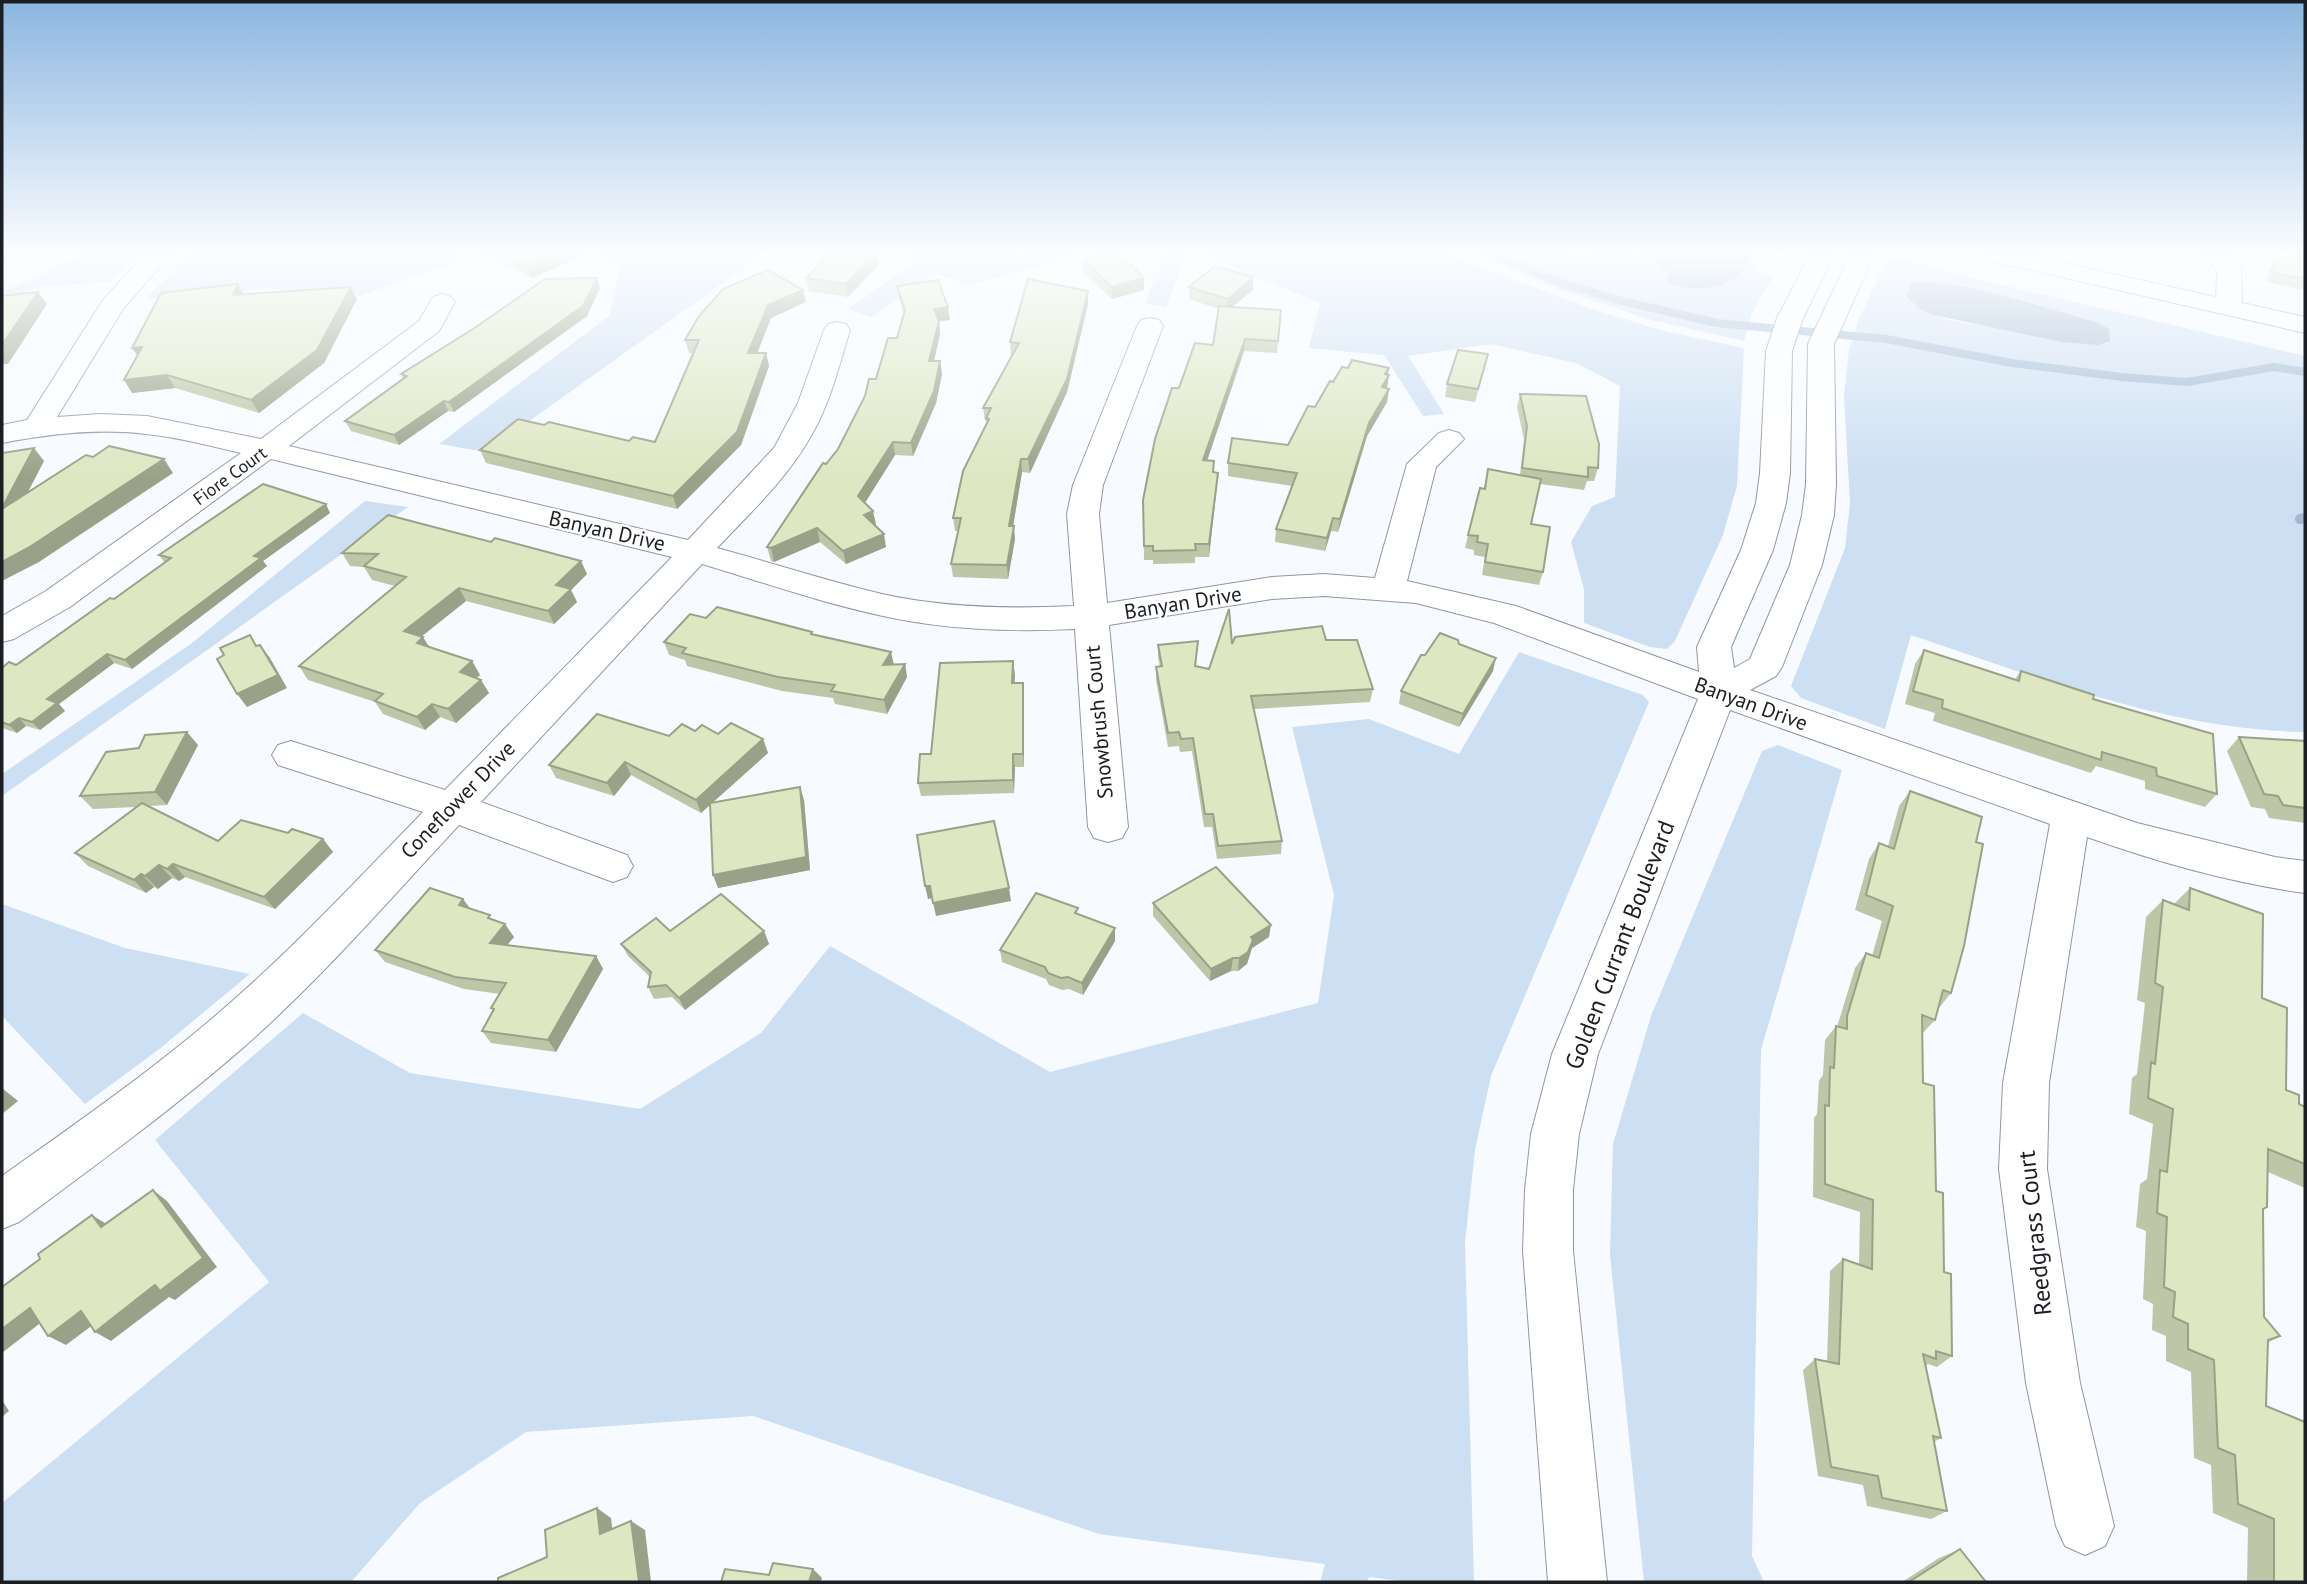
<svg xmlns="http://www.w3.org/2000/svg" width="2307" height="1584" font-family="'PT Sans',sans-serif">
<rect width="100%" height="100%" fill="#f7fbff"/>
<!-- green -->
<g fill="#cddff3" fill-rule="evenodd">
<path d="M82,255h58l-30,27 -71,4 -37,18v-12z"/>
<path d="M188,255h268l-3,10 -42,12 -50,19 -96,-7 -119,10z"/>
<path d="M602,255h160l-276,197 -47,-8 171,-129 10,-48z"/>
<path d="M907,255h169l-107,30 -36,-12 -61,44 -24,-8 72,-50z"/>
<path d="M1164,255h22l-20,52 -21,-3z"/>
<path d="M1204,255h245l140,53 71,22 84,18 -7,138 -14,49 -48,106 -8,8 -17,-2 -66,-24v-34l-13,-47 21,-36 23,-9 5,-111 -44,-23 -85,-19 -83,12 36,58 -21,2 -39,-61 -75,-7 11,-45z"/>
<path d="M1476,255h96l12,3 7,-3c32,0 52,-5 77,19l-2,9 84,-20v-8h4l-2,9 2,7 20,5 -22,37 -8,28 -97,-22 -93,-32z"/>
<path d="M1897,257l84,23 324,76v376c-137,-2 -266,-54 -394,-97l-26,94 -84,-31 -10,-12 54,-138 5,-45 -6,-107 5,-46 10,-31 28,-60zM1911,282c51,-3 133,26 185,40l-34,20 -40,-10 -74,-12 -27,-10 -15,-15z"/>
<path d="M365,501l43,6 -406,289v-22l190,-131z"/>
<path d="M1519,652l124,43 6,7 -158,374 -16,74 -10,92 9,340h-65l-40,-5 -2,5h-47l5,-18 -226,-30 -346,-118 -227,16 -106,71 -69,79h-349v-79l267,-221 -114,-142 148,-127 107,60 230,36 121,-76 69,-87 220,126 268,-69 16,-108 -42,-168 77,-8 90,35z"/>
<path d="M1778,745l64,25 -81,280 -9,506 12,26h-120l-34,-327 3,-111 38,-128 111,-265z"/>
<path d="M2,904l123,44 125,26 -92,76 -73,54 -83,-88z"/>
</g>
<!-- water -->
<g fill="#a0b9d4">
<path d="M1640,255h110c0,11 -6,16 -14,22 -22,16 -45,13 -70,6l2,-9 -11,-11z"/>
<path d="M1911,282c51,-3 133,26 185,40l13,7 1,12 -11,4 -37,-3 -129,-27 -12,-5 -15,-14z"/>
</g>
<g fill="none" stroke-linecap="round" stroke-linejoin="round">
<!-- stream-far1 -->
<path stroke="#a0b9d4" stroke-width="8" d="M1493,255l63,26 66,20 95,22 169,16 126,24 110,14 65,5 87,-15 31,5"/>
<!-- stream -->
<path stroke="#a0b9d4" stroke-width="10" d="M2300,519l5,-1"/>
<defs>
<g id="street">
<path d="M144,255h26l-47,54 -66,108 43,-3 47,2 114,23 158,-118 14,-24 9,-3 9,3 4,5 -16,29 -150,115 399,94 86,-92 24,-45 26,-73 4,-6 9,-2 9,2 4,6c-11,36 -20,74 -39,106 -24,43 -61,77 -94,112 55,15 110,33 165,46 62,14 128,15 192,12l-7,-92 6,-29 64,-159 4,-6 9,-2 9,2 4,6 -60,159 -4,29 8,89 165,-26 52,-3 51,4 32,-114 32,-31 10,-3 10,3 5,6 -28,28 -29,114 109,25 183,66 -2,-25 44,-97 15,-47 4,-30 6,-122 11,-33 33,-63h24l-31,63 -11,33 -2,122 -4,30 -13,47 -42,97 3,21 16,-9 40,-94 12,-50 4,-31 2,-140 42,-89h24l-40,89 2,140 -2,31 -12,50 -40,102 -6,9 -26,14 387,133 138,34 30,4v32c-73,-10 -148,-31 -218,-56l-38,246 -2,86 33,214 34,143 -9,20 -20,9 -20,-9 -9,-20 -30,-143 -27,-214 4,-86 47,-259 -320,-114 -132,344 -19,80 -6,56v61l34,331h-59l-25,-331 2,-61 6,-56 21,-80 146,-355 -204,-76 -78,-20 -92,-7 -52,3 -163,26 19,202 -6,11 -14,4 -14,-4 -6,-11 -13,-198c-64,3 -129,1 -192,-13 -61,-13 -121,-34 -181,-52l-221,238 146,53 6,11 -6,11 -14,5 -154,-57c-70,75 -137,153 -214,221 -72,63 -149,119 -226,176l-17,7v-53c72,-51 145,-102 212,-159 74,-63 141,-135 209,-205l-145,-47 -6,-10 6,-10 13,-4 154,49 227,-233 -401,-98 -201,148 -56,32 -12,3v-26l44,-25 195,-138c-31,-7 -63,-16 -95,-19 -48,-6 -97,0 -144,9v-18l25,-5 76,-120z"/>
<path d="M2203,255h26l12,13 1,39 -4,5 -9,3 -9,-3 -4,-5 1,-37z"/>
</g>
<path id="primary" d="M1984,255h45l276,62v16l-309,-71 -9,-2z"/>
</defs>
<!-- street casing -->
<use href="#street" stroke="#8f97a1" stroke-width="2"/>
<!-- primary casing -->
<use href="#primary" stroke="#8f97a1" stroke-width="2"/>
<!-- street -->
<use href="#street" fill="#fff" fill-rule="evenodd"/>
<!-- primary -->
<use href="#primary" fill="#fff" fill-rule="evenodd"/>
</g>
<!-- wall -->
<g fill="#bfc6a7">
<path d="M477,255h107l-52,23 -39,-21z"/>
<path d="M2301,255h4v35l-38,-8 2,-13 6,-10h26z"/>
<path d="M1083,259l61,19v12l-32,9 -29,-27z"/>
<path d="M879,264l-31,33 -39,-6 -3,-13z"/>
<path d="M238,284l6,10 113,5 -33,64 -65,50 -84,-25 -43,5 5,-38 -5,-7z"/>
<path d="M897,286l53,34 -11,1 1,13 -6,27h6l2,13 -6,29 -23,53 -18,-1 -30,48 11,21 -2,1 12,22 -40,17 -26,-22 -46,20 -3,-1 -4,-14 71,-98 38,-70 21,-41 7,-24 -5,-16z"/>
<path d="M1189,287l64,3 -21,17 49,3 -4,43 -33,-2 -37,109 7,1v11l4,1 -9,84h-14v6l-42,1v-4h-9l-1,-60 36,-112 34,-43 6,-36 -30,-10z"/>
<path d="M600,288l-13,28 -133,96 -6,-1 -49,34 -48,-14 -6,-10 58,-42 -2,-5z"/>
<path d="M1088,291v13l-21,88 -37,81 -8,-1 -9,54 2,13 -7,40 -55,-2 -2,-13 7,-33h-3l-2,-13 34,-94 -1,-3 -1,-1 -2,-12 30,-53h-2l-1,-13z"/>
<path d="M806,302l-35,16 -14,35h9l3,13 -28,79 -64,64 -191,-46 -6,-13 64,-25 85,16 26,1 38,-89h-4l-4,-13z"/>
<path d="M1485,367l-10,35 -30,-5 2,-13z"/>
<path d="M1388,375l-1,13 2,1 -2,13 -20,34 -29,96 -7,-1 -6,20 -50,-9 1,-13 16,-43 -64,-10v-13l60,-18 45,-63z"/>
<path d="M1520,394l78,74 -4,13h-7l-3,9 -44,-6 -9,40 12,48 -4,13 -57,-10 3,-18 -11,-2v-5l-9,-2 15,-60h4l4,-19 32,6 4,-36 -7,-32z"/>
<path d="M330,513l-67,48 4,5 -135,103 -18,-6 -55,41 6,7 -25,19 -14,-4 -9,7 -15,-5v-60l14,-3 98,-66 51,-36 -6,-8z"/>
<path d="M388,515l199,59 -16,16 6,12 -23,22 -88,-23 -44,35 7,11 43,14 8,14 -4,3 5,2 8,13 -33,30 -16,-6 -15,13 -42,-16 -8,-12 -67,-22 -9,-14 96,-80 -23,-6 -8,-13 -14,-1 -8,-13z"/>
<path d="M706,618l106,14 1,2 81,31 11,-1 2,13 -20,37 -52,-10 -2,-6 -51,-7 -95,-25 -2,-6 -16,-5 -5,-13z"/>
<path d="M1326,640l47,49 -3,13 -116,7 28,132 -1,13 -64,5 -5,-32h-8l-12,-76 -12,1 -1,-6 -11,1 -12,-67v-13h4l-2,-9v-13l40,-4 -2,25 13,3 23,-25z"/>
<path d="M1459,644l34,27 -34,56 -60,-23 2,-13 24,-36z"/>
<path d="M1924,650l91,29 6,-8 72,28 124,95 -12,13 -60,-18v-8l-49,-15 -5,7 -158,-52 2,-8 -30,-9 10,-40z"/>
<path d="M1015,674l-1,9 10,13v71h-9l-1,26 -93,3 -3,-13 13,-29z"/>
<path d="M695,731l68,8 5,14 -56,50 92,-3 6,70 -92,18 -8,-83 -9,8 -70,-38 -17,21 -58,-18 -7,-13 120,-29z"/>
<path d="M2239,737l66,4v82l-36,-5 -4,-9 -14,-2 -24,-56z"/>
<path d="M198,745l-31,60 -18,1 69,35 70,-8 35,6 10,13 -58,57 -90,-32 -6,4 -7,-3 -14,11 -4,-2 -8,6 -58,-27 -13,-13 61,-46 -43,2 -13,-13z"/>
<path d="M1910,791l66,51 -25,151 -12,15 -4,12 -13,14 1,49 13,108 16,165 -15,11 -9,-3 -2,2 15,72 -7,4 13,69 -16,8 -64,-13 -4,-21 -45,-9 -15,-106 12,-11 12,2 3,-90 13,-12 16,6 1,-53 -47,-15 1,-79 3,-4 2,-33 4,-6 2,-35 11,-14 1,1 18,-59 11,-15 6,3 10,-35 -27,-11 14,-51 10,-16 9,3 11,-40z"/>
<path d="M2190,888l72,110 24,92 13,14 6,3v81l-37,-16 -1,35 -4,3 1,107 16,19 -12,7 -2,63 39,176h-58l1,-54 -35,-15 -2,-48 -17,-7 -3,-86 -25,-11v-25l-14,-6 1,-26 -10,-5 3,-68 -10,-4 4,-43 7,-5 6,-55 -24,-10 3,-36 5,-4 8,-71 -8,-3 9,-83 17,-17 11,4z"/>
<path d="M463,899l7,9 24,12 20,17 -7,8 89,11 7,13 -47,83 -65,-9 -9,-12 11,-20 -2,-3 9,-14 -36,-5 -79,-27 -10,-12z"/>
<path d="M1153,903l116,34 -17,11 -5,16 -9,7h-7l-21,10 -57,-65z"/>
<path d="M1078,914l37,27 -32,54 -14,-6 -7,1 -13,-5 -3,-6 -44,-17 -2,-12z"/>
<path d="M670,931h94l5,13 -84,66 -13,-13 -18,2 -6,-12 2,-10 -22,-21 -7,-12z"/>
<path d="M1960,1549l26,33h-84l37,-24z"/>
</g>
<!-- shaded-wall -->
<g fill="#9ba188">
<path d="M552,255h32l-52,23 -5,-12z"/>
<path d="M873,255h4l2,9 -31,33 -2,-13z"/>
<path d="M1253,277v13l-26,21 1,-12z"/>
<path d="M597,278l3,10 -13,28 -133,96 -5,-10z"/>
<path d="M1144,278v12l-32,9v-12z"/>
<path d="M238,284l7,13 -12,-2z"/>
<path d="M351,287l6,12 -33,64 -65,50 -8,-13z"/>
<path d="M803,290l3,12 -35,16 -19,48 -4,-13 20,-48z"/>
<path d="M1088,291v13l-21,88 -37,81 -2,-14z"/>
<path d="M38,292l9,12 -39,60h-6v-19z"/>
<path d="M948,307l2,13 -11,1 1,13 -9,40 -2,-13 5,-52z"/>
<path d="M1245,339l-1,12 -41,122v-13z"/>
<path d="M142,347l-1,13 -9,-12z"/>
<path d="M766,353l3,13 -28,79 -64,64 -4,-13z"/>
<path d="M940,361l2,13 -6,29 -23,53 -2,-13z"/>
<path d="M1389,368l-2,11 2,-4 -2,13 -5,-1 3,-13z"/>
<path d="M167,375l8,13 -43,5 -8,-13z"/>
<path d="M1389,389l-2,13 -20,34 -29,96 2,-13 29,-96z"/>
<path d="M444,401l4,10 -49,34 -5,-10z"/>
<path d="M893,442l2,13 -34,54 -3,-13z"/>
<path d="M34,448l10,13 -32,62 -10,-15z"/>
<path d="M164,459l9,14 -134,89 -37,19v-19z"/>
<path d="M1021,459l1,13 -11,67 -2,-13z"/>
<path d="M1218,473l-1,13 -8,71v-13z"/>
<path d="M326,504l4,9 -67,48 4,5 -135,103 -7,-9 129,-104z"/>
<path d="M873,511l3,13 -9,4 -3,-13z"/>
<path d="M1333,518l-2,13 -6,20 2,-13z"/>
<path d="M1014,526l1,13 -7,40 -1,-14z"/>
<path d="M817,528l3,14 -46,20 -3,-14z"/>
<path d="M884,534l2,13 -40,17 -3,-13z"/>
<path d="M581,561l6,13 -16,16 6,12 -23,22 -6,-13 8,-26z"/>
<path d="M459,588l7,13 -54,43 -8,-13z"/>
<path d="M423,637l8,13 -14,-7z"/>
<path d="M260,645l10,13 17,30 -40,19 -10,-13z"/>
<path d="M891,652l3,13h-11z"/>
<path d="M107,654l7,9 -55,41 6,7 -25,19 -8,-8 15,-23z"/>
<path d="M1496,658l-3,13 -34,56 4,-13z"/>
<path d="M472,661l8,14 -13,11 -7,-14z"/>
<path d="M1013,661l2,13 -1,22 -2,-13z"/>
<path d="M905,664l2,13 -20,37 -3,-14z"/>
<path d="M481,680l8,13 -33,30 -8,-14z"/>
<path d="M1023,683l1,13v71l-1,-13z"/>
<path d="M432,704l8,13 -15,13 -8,-13z"/>
<path d="M19,718l7,8 -9,7 -8,-8z"/>
<path d="M187,732l11,13 -31,60 -12,-13z"/>
<path d="M763,739l5,14 -67,60 -5,-13z"/>
<path d="M1013,754l2,13 -1,26 -1,-13z"/>
<path d="M625,762l6,13 -17,21 -7,-13z"/>
<path d="M800,787l4,13 6,70 -92,18 -5,-13z"/>
<path d="M323,839l10,13 -58,57 -11,-12z"/>
<path d="M173,864l12,13 -6,4 -12,-12z"/>
<path d="M159,865l13,13 -14,11 -13,-13z"/>
<path d="M141,874l13,13 -8,6 -12,-13z"/>
<path d="M925,886h5l3,12 -5,1z"/>
<path d="M1009,888l2,13 -75,15 -3,-13z"/>
<path d="M463,899l9,13 -13,-7z"/>
<path d="M505,924l9,13 -15,18 -9,-12z"/>
<path d="M1271,925l-2,12 -17,11 -5,16 -9,7 1,-13 12,-21z"/>
<path d="M1115,928v13l-32,54 -1,-12z"/>
<path d="M764,931l5,13 -84,66 -6,-12z"/>
<path d="M596,956l7,13 -47,83 -8,-12z"/>
<path d="M1233,958l-2,13 -21,10 1,-12z"/>
<path d="M2,1088l16,13 -16,13z"/>
<path d="M153,1190l14,11 50,66 -42,33 -6,-3 -58,44 -16,-9z"/>
<path d="M92,1215l16,10 -7,2z"/>
<path d="M30,1308l18,9 -46,36v-24z"/>
<path d="M81,1311l17,10 -32,24 -18,-9z"/>
<path d="M2,1400l7,11 -7,6z"/>
<path d="M597,1508l14,10 3,26 -14,-10z"/>
<path d="M631,1521l14,9 6,52h-12z"/>
<path d="M813,1569l9,9 -1,4h-12z"/>
</g>
<!-- building -->
<g fill="#dee6c2" stroke="#9ba188" stroke-width="2">
<path d="M507,255h45l-25,11z"/>
<path d="M829,255h44l-27,29 -40,-6z"/>
<path d="M1100,255h20l24,23 -32,9 -29,-28z"/>
<path d="M2275,259l30,1v19l-31,-6z"/>
<path d="M1215,266l38,11 -25,22 -39,-12z"/>
<path d="M768,270l35,20 -35,15 -20,48h18l-29,79 -64,64 -193,-46 38,-31 26,6 5,-3 80,19 4,-4 22,5 44,-102h-14l14,-24 24,-27z"/>
<path d="M597,278l-14,28 -134,96 -5,-1 -50,34 -49,-14 62,-45 -6,-2 72,-45 72,-50z"/>
<path d="M1028,279l60,12 -21,88 -39,80h-7l-12,67h5l-7,39 -56,-1 10,-46h-8l10,-47 26,-52 -3,-1 5,-10h-8l36,-65 -9,-1z"/>
<path d="M938,280l10,27 -14,2 5,12 -10,40h11l-6,30 -23,52 -18,-1 -35,54 15,15 -9,4 20,19 -41,17 -26,-23 -46,20 -4,-1 56,-84 3,1 12,-15 27,-53 4,-17h7l12,-41h9l8,-28 -8,-24z"/>
<path d="M238,284l-5,11 118,-8 -34,63 -66,50 -84,-25 -43,5 18,-33 -10,1 29,-55z"/>
<path d="M38,292l-36,53v-49z"/>
<path d="M1219,306l62,4 -3,31 -33,-2 -42,121 11,1 -1,11 5,1 -9,71h-14l1,6 -43,1v-5h-9l-1,-46 12,-61 17,-51h7l16,-45 18,2z"/>
<path d="M1458,350l30,4 -10,35 -31,-5z"/>
<path d="M1352,360l37,8 -4,6 4,1 -7,12 7,2 -20,34 -29,96 -7,-1 -6,20 -51,-9 21,-56 -69,-10 4,-25 56,7 20,-39 7,1 15,-26 3,1 9,-15 6,1z"/>
<path d="M1520,394l66,2 13,48 -1,24 -10,-1v10l-66,-9 5,-42z"/>
<path d="M109,446l55,13 -136,89 -26,14v-53l84,-54 7,2z"/>
<path d="M34,448l-32,60v-55z"/>
<path d="M1488,469l53,10 -10,45 19,3 -7,45 -58,-10 3,-18 -11,-2 1,-6 -10,-1 12,-47 5,1z"/>
<path d="M263,484l63,20 -72,52 7,2 -136,102 -18,-6 -60,45 10,4 -25,19 -13,-4 -10,7 -7,-3v-54l7,-6 7,3 94,-67 4,1 57,-41 -12,-3z"/>
<path d="M388,515l103,27 4,-4 86,23 -25,24 15,4 -23,22 -89,-23 -55,43 19,6 -6,6 55,18 -12,11 21,8 -33,29 -16,-5 -15,13 -42,-16 8,-7 -84,-28 107,-89 -42,-11 14,-12 -36,-1z"/>
<path d="M717,607l95,25 -1,2 80,18 -8,13 22,-1 -21,36 -53,-9 4,-6 -57,-8 -96,-24 4,-5 -22,-6 26,-28 16,4z"/>
<path d="M1229,609l3,35 3,-7 87,-11 4,14h31l16,49 -122,7 31,145 -64,5 -5,-32h-8l-12,-76 -12,1 -2,-7 -11,1 -12,-66 6,-1 -4,-21 40,-4 -3,25 14,3z"/>
<path d="M1440,633l18,7 1,4 37,14 -33,56 -62,-23 20,-36h4z"/>
<path d="M250,635l6,11 4,-1 18,30 -41,19 -20,-35 7,-4 -4,-7z"/>
<path d="M1924,650l95,31 2,-10 73,24 -1,4 120,35 4,60 -60,-18 -1,-8 -54,-16 -1,8 -159,-52 1,-8 -30,-9z"/>
<path d="M1013,661l-1,22h11v71h-10v26l-95,3 2,-29h11l9,-91z"/>
<path d="M597,714l72,22 13,-12 13,7 7,-6 16,9 13,-11 32,16 -67,61 -71,-38 -18,21 -58,-18z"/>
<path d="M187,732l-32,60 -75,4 26,-44 33,-4 6,-13z"/>
<path d="M2239,737l66,4v67l-22,-3 -5,-9 -14,-2z"/>
<path d="M800,787l6,70 -93,18 -3,-72z"/>
<path d="M1910,791l72,26 -6,25 7,2 -19,102 -13,47 -8,-3 -8,30 -13,-5 1,68 11,3 2,105 7,2 1,79 7,2 1,82 -16,-5v8l-13,-5 18,84 -8,-2 14,75 -65,-13 -4,-22 -47,-9 -16,-108 24,5 4,-105 29,10 1,-69 -48,-16v-79l4,1 1,-39 4,1 2,-42 11,3v-13l19,-63 13,5 14,-52 -27,-11 13,-52 15,6z"/>
<path d="M142,803l76,38 23,-21 47,13 4,-4 31,10 -59,58 -91,-33 -6,5 -8,-4 -14,11 -4,-2 -7,6 -59,-27z"/>
<path d="M994,821l15,67 -76,15 -3,-17h-5l-8,-51z"/>
<path d="M1216,867l55,58 -20,12 2,3 -5,12 -9,6h-6l-22,11 -58,-66z"/>
<path d="M430,888l33,11 -4,6 31,10 -2,3 17,6 -15,19 106,13 -48,84 -66,-9 12,-22 -3,-1 15,-25 -51,-6 -80,-27z"/>
<path d="M2190,888l73,26 -1,84 25,10 -1,82 13,5v9l6,3v57l-37,-15 -1,58 -4,2 1,108 16,19 -12,4 -2,66 39,16v160h-31v-63l-36,-15 -3,-49 -17,-7 -4,-88 -26,-11v-25l-15,-7 2,-25 -11,-5 3,-70 -10,-4 3,-43 7,2 6,-63 -25,-11 3,-36 4,2 8,-77 -8,-4 8,-83 26,10z"/>
<path d="M1036,893l42,15 -3,5 40,15 -33,55 -14,-6 -7,1 -13,-5 -3,-6 -45,-17z"/>
<path d="M721,894l43,37 -85,67 -13,-13 -18,2 3,-15 -30,-28 35,-26 14,13z"/>
<path d="M153,1190l50,68 -43,33 -5,-6 -60,47 -14,-21 -33,25 -18,-28 -28,21v-42l38,-28 -2,-5 54,-39 9,12z"/>
<path d="M597,1508l3,26 31,-13 8,61h-141v-4l49,-21 -2,-27z"/>
<path d="M1960,1549l26,33h-77z"/>
<path d="M773,1563l40,6 -4,13h-88l4,-13 44,6z"/>
</g>
<!-- sky -->
<linearGradient id="sky" x2="0" y2="1"><stop stop-color="#8bb6e0"/><stop offset="0.53" stop-color="#fbfdff"/><stop offset="1" stop-color="#fbfdff" stop-opacity="0"/></linearGradient>
<rect width="2307" height="477" fill="url(#sky)"/>
<g text-anchor="middle" stroke-width="5" stroke-linejoin="round" paint-order="stroke">
<!-- far-street labels -->
<g font-size="18" fill="#1b1e22" stroke="#fff">
<text transform="translate(230 476) rotate(-36)" y="6">Fiore Court</text>
</g>
<!-- street labels -->
<g font-size="21" fill="#1b1e22" stroke="#fff">
<text transform="translate(607 531) rotate(13)" y="7">Banyan Drive</text>
<text transform="translate(1183 603) rotate(-9)" y="7">Banyan Drive</text>
<text transform="translate(1751 704) rotate(20)" y="7">Banyan Drive</text>
<text transform="translate(1099 722) rotate(-95)" y="7">Snowbrush Court</text>
<text transform="translate(458 800) rotate(-46)" y="7">Coneflower Drive</text>
</g>
<!-- near-street labels -->
<g font-size="24" fill="#1b1e22" stroke="#fff">
<text transform="translate(1620 945) rotate(-69)" y="8">Golden Currant Boulevard</text>
<text transform="translate(2035 1233) rotate(-96)" y="8">Reedgrass Court</text>
</g>
</g>
<!-- border -->
<rect width="2307" height="1584" fill="none" stroke="#1b1e22" stroke-width="7"/>
</svg>
